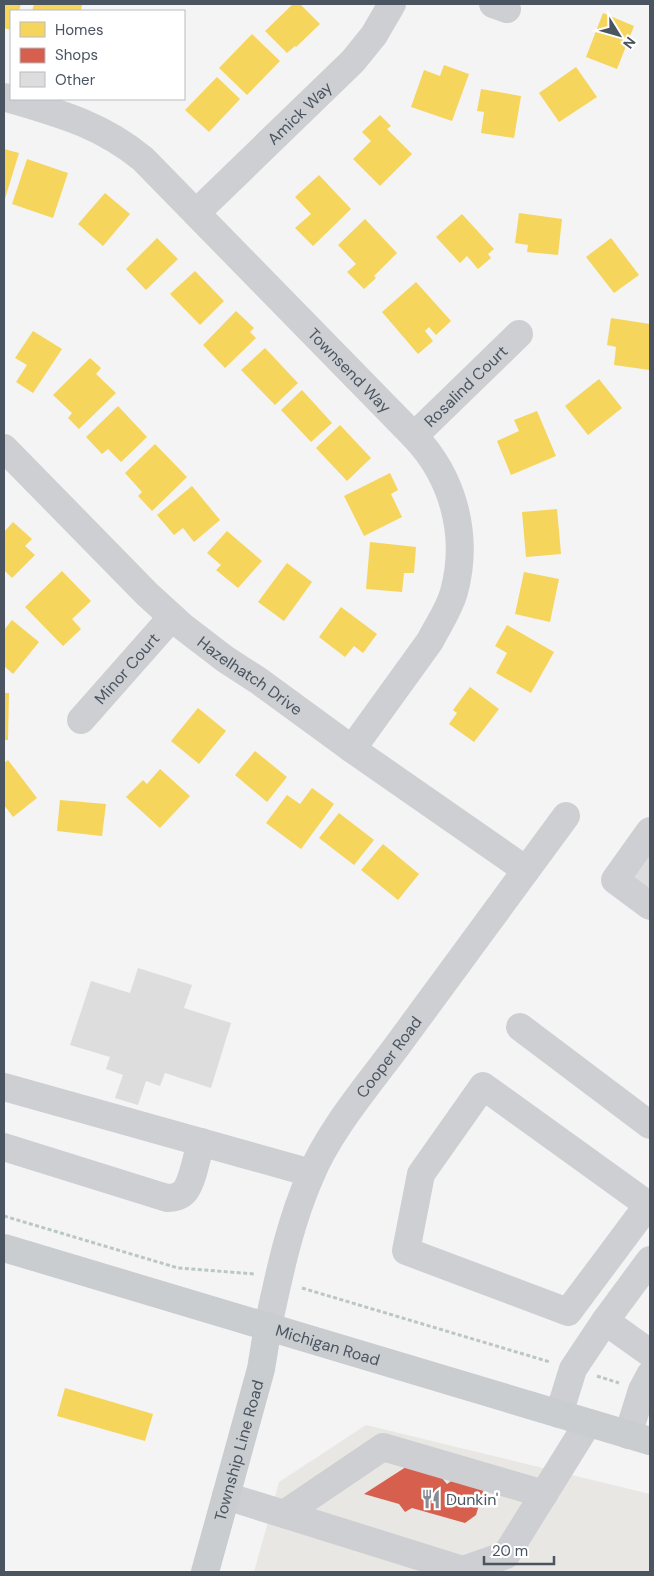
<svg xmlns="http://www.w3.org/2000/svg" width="654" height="1576" font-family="'DM Sans',sans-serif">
<rect width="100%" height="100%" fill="#f4f4f4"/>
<!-- commercial -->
<path fill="#e8e7e3" d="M366,1425l284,69v78h-396l25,-90z"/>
<!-- homes -->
<g fill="#f6d55c">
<path d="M4,4h17l-2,7h-8v19l-7,-2z"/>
<path d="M34,4h44l4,1 -1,6h-49z"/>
<path d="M293,4h7l20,20 -24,23 -1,-1 -8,7 -22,-22z"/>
<path d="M603,13l31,13 -17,43 -31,-12z"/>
<path d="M252,34l28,27 -33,34 -28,-27z"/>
<path d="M444,65l25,9 -17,47 -41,-14 13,-37 16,6z"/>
<path d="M576,67l21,30 -38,25 -20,-29z"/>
<path d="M217,77l23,22 -31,33 -24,-22z"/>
<path d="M481,89l40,7 -7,42 -33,-5 3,-21 -7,-1z"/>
<path d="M380,115l11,11 -4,3 25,25 -32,32 -27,-27 18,-18 -9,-9z"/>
<path d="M4,149l15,4 -15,49z"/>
<path d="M27,159l41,14 -15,45 -41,-14z"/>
<path d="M319,175l32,34 -38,37 -18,-18 16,-14 -16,-17z"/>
<path d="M105,193l25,21 -27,32 -25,-22z"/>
<path d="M519,213l43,6 -4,36 -31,-3 1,-7 -13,-2z"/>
<path d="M462,214l32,35 -6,5 3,4 -13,11 -11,-13 -7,7 -24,-26z"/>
<path d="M365,219l32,34 -23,23 2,2 -12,11 -17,-17 9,-8 -18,-19z"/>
<path d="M157,238l21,21 -32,31 -20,-21z"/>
<path d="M611,238l28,37 -25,18 -28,-36z"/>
<path d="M195,271l29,30 -24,24 -30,-31z"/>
<path d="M416,282l35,39 -15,14 -7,-8 -4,4 8,10 -15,13 -36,-42z"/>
<path d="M236,311l18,17 -4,4 6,6 -31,30 -22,-23z"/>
<path d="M611,318l39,6v46l-36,-5 2,-18 -9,-2z"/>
<path d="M33,331l29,18 -29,44 -17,-11 11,-17 -12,-7z"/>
<path d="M265,348l33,35 -23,22 -34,-35z"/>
<path d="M90,358l11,10 -5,6 20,19 -37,36 -11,-11 4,-5 -19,-18z"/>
<path d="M599,379l23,29 -34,27 -23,-29z"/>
<path d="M302,390l30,33 -21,19 -30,-32z"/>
<path d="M118,406l29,31 -26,25 -13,-13 -6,5 -16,-17z"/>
<path d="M537,411l19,45 -45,19 -14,-34 22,-10 -5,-11z"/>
<path d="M340,425l31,33 -24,23 -31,-33z"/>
<path d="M155,444l32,33 -35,34 -14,-15 4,-4 -17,-19z"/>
<path d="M390,473l8,17 -7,4 11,23 -38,19 -20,-40z"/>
<path d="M192,486l28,34 -26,22 -11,-14 -9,7 -17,-20z"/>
<path d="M557,509l4,45 -35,3 -4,-45z"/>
<path d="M13,522l19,17 -7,7 10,9 -23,23 -8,-8v-38z"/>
<path d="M227,531l35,30 -24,27 -22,-18 5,-5 -14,-12z"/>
<path d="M370,542l46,5 -2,26h-10l-2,19 -36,-3z"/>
<path d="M287,563l25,19 -28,39 -26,-19z"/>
<path d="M62,571l29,30 -19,18 9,10 -18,17 -38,-39z"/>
<path d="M524,572l35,7 -9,43 -35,-8z"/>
<path d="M341,607l36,27 -14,19 -9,-7 -9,11 -26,-20z"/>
<path d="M12,620l27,22 -26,32 -9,-8v-36z"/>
<path d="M507,625l47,27 -23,41 -35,-20 11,-20 -12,-7z"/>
<path d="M470,687l29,22 -25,33 -25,-18 8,-11 -4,-3z"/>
<path d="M4,693h5l-1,47h-4z"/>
<path d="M198,708l28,23 -27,33 -28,-23z"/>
<path d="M255,751l32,26 -20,25 -32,-27z"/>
<path d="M8,760l29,38 -24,19 -9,-12v-42z"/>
<path d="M160,769l30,27 -30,32 -34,-31 17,-17 4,4z"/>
<path d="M312,788l22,16 -33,45 -35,-26 21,-28 13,9z"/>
<path d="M60,800l46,4 -4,32 -45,-5z"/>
<path d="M339,813l35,27 -20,25 -35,-27z"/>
<path d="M383,844l36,30 -21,26 -37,-30z"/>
<path d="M65,1388l88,26 -8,27 -88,-25z"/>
</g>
<!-- shops -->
<path fill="#d6604d" d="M409,1465l31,11 7,8 7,-5 30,9 -8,27 -11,8 -53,-15 -7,4 -6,-8 -35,-10z"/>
<!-- building -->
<g fill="#ddddde">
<path d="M650,848v43l-20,-15z"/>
<path d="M138,968l54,17 -8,23 47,15 -20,65 -46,-15 -5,13 -14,-5 -8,24 -23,-7 8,-23 -17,-6 4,-12 -40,-12 21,-64 39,12z"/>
</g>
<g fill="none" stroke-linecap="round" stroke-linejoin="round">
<!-- path -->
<g stroke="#bbc7c4" stroke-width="3" stroke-dasharray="4 2.5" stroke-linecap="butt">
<path d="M4,1216l174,52 77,6"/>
<path d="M302,1288l248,74"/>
<path d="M597,1376l22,7"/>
</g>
<!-- minor -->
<g stroke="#cdcfd2" stroke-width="28">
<path d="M493,4l14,5"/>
<path id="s1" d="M4,97c53,16 95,26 139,62l271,277c40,42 55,100 40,156 -5,18 -16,33 -24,49l-78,108"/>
<path id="s2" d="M196,213l157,-152 21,-26 18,-31"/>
<path id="s3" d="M414,436l105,-102"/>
<path id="s4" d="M4,448l143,146 35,32 43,33 34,22 93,68 174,121"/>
<path id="s5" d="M81,720l91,-103"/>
<path d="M650,831l-35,49 35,26"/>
<path d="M520,1027l130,98"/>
<path d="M4,1087l307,86"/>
<path d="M4,1147l163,51c6,0 13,-1 18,-7 8,-10 12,-36 16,-49"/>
<path d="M648,1205l-80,107 -162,-61 15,-77 62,-88 165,119 2,1"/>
<path d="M605,1321l45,-61"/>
<path id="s6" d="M268,1326c11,-50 21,-101 42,-149 19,-47 60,-94 90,-135 55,-75 111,-151 166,-226"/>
<path d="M559,1414l14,-45 32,-48 45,32"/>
<path d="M628,1435l14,-45 8,-15"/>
<path d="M226,1496l237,74 43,-15 82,-132"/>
<path d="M284,1514l99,-67 161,47"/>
</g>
<!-- major -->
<g stroke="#cacdd0" stroke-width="28">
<path id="s7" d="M4,1248l646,193"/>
<path id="s8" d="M205,1572l56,-203 7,-43"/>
</g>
</g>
<!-- icons -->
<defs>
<symbol id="restaurant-bare" viewBox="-9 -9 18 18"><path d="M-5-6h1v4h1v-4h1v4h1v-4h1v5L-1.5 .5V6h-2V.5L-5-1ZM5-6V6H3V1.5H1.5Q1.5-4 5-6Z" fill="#868d94" stroke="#fff" stroke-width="2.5" paint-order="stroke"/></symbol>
</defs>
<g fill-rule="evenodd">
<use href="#restaurant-bare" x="417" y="1485" width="28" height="28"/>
</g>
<g text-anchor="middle" stroke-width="5" stroke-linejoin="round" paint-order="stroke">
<!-- street labels -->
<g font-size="16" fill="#4a5561" stroke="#fff">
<text dy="6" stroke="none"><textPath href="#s2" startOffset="144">Amick Way</textPath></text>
<text dy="6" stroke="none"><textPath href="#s1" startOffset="449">Townsend Way</textPath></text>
<text dy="6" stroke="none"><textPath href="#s3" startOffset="72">Rosalind Court</textPath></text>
<text dy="6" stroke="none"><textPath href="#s5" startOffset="69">Minor Court</textPath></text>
<text dy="6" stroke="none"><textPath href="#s4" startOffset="336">Hazelhatch Drive</textPath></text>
<text dy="6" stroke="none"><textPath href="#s6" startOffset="299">Cooper Road</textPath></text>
<text dy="6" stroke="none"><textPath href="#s7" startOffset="338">Michigan Road</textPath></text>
<text dy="6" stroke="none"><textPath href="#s8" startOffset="126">Township Line Road</textPath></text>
</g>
<!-- poi labels -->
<g font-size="16" fill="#4a5561" stroke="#fff" text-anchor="start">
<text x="446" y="1505">Dunkin'</text>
</g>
</g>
<!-- border -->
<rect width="654" height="1576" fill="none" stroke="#4a5561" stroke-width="10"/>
<!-- legend -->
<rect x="10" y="10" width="175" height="90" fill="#ffffff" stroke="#b7bbc0"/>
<rect x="20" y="22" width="25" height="15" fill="#f6d55c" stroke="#b7bbc0"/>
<text x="55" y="35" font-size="15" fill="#4a5561">Homes</text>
<rect x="20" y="48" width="25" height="15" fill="#d6604d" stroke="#b7bbc0"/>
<text x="55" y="60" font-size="15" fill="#4a5561">Shops</text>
<rect x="20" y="72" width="25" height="15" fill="#ddddde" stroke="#b7bbc0"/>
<text x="55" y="85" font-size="15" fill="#4a5561">Other</text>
<!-- north arrow -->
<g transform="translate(619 35) rotate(127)" stroke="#ffffff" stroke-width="4" paint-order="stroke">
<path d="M0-4L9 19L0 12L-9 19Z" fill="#4a5561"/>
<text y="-8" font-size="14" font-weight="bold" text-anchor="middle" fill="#4a5561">N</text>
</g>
<!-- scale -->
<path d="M484 1556v8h70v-8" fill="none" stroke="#4a5561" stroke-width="2.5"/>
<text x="492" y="1556" font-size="15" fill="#4a5561" stroke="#ffffff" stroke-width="4" paint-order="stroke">20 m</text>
</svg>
